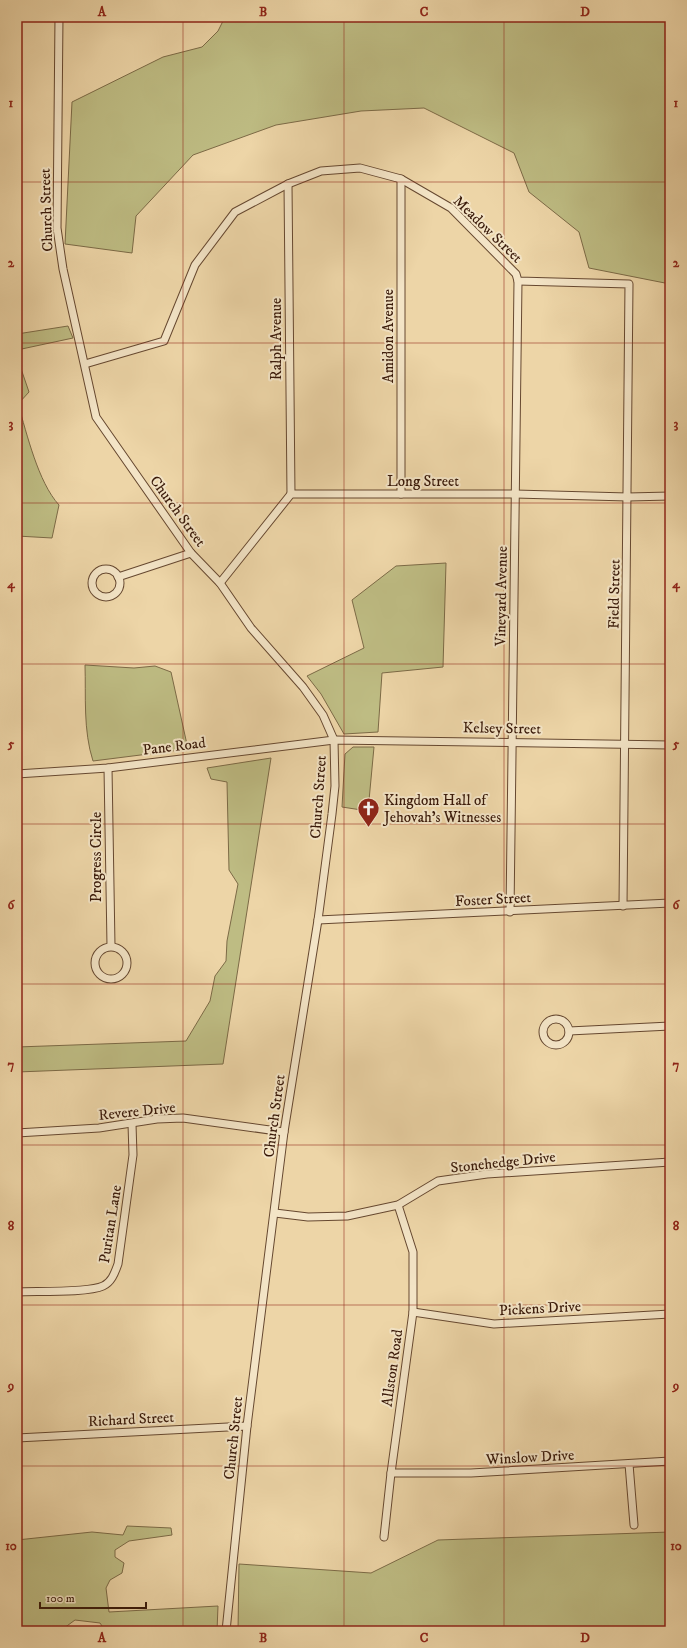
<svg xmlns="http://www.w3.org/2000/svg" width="687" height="1648" font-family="'IM FELL DW Pica',serif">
<rect width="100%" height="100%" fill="#edd5a7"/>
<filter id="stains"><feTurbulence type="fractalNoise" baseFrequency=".005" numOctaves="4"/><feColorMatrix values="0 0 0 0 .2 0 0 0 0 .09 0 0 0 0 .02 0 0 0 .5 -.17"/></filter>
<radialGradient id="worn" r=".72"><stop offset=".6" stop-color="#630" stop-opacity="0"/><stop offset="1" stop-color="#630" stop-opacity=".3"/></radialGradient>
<!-- green -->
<g fill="#bebc83" stroke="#7c6a46">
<path d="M225,17h445v267l-81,-16 -10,-36 -50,-40 -15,-39 -90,-45 -63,3 -85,14 -83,30 -57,61 -4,37 -67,-9 7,-142 91,-45 39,-10 16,-16z"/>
<path d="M68,326l5,12 -56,12v-16z"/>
<path d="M17,357l12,35 -11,12c9,30 20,78 41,101l-7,33 -35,-2z"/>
<path d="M446,563l-3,104 -61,6 -4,59 -34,2 -23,-40 -14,-18 57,-28 -12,-48 44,-34z"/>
<path d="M85,665l49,3 21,-2 16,6 17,77 -95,12c-10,-31 -7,-65 -8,-96z"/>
<path d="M353,747h21l-6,64 -26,-4 3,-53z"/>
<path d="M271,758l-48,306 -206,8v-25l169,-6 24,-40 5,-25 11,-15 1,-20 11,-57 -9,-14 -2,-88 -16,-3 -4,-11z"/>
<path d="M127,1526l44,2 1,7 -43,6 -14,9v7l9,6 -2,10 -12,7 -4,8 3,24 109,-6 -1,25h-106l-7,-2 -4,-6 -25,-3 -15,11h-43v-91l75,-8 31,3z"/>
<path d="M670,1532v99h-432l1,-67 132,9 67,-33z"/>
</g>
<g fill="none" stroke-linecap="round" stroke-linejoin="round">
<defs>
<g id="minor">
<path d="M59,17l-2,211 6,41 33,148 95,136 29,30 31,45 52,59 20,28 11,25 1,46 -3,28 -14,106 -34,212 -37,294 -21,205"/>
<path d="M288,184l3,310"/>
<path d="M85,364l79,-23 31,-76 40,-53 53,-28 33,-13 39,-3 41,11 50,29 65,66 2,7 111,3 -6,622"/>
<path d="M401,494v-315"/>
<circle cx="106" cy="583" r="14"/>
<path d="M118,577l73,-24"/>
<path d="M220,583l71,-89h224l113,3 42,-1"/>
<path d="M108,768l3,178"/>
<path d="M17,774l91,-6 226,-28 336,5"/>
<path d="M510,912l8,-631"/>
<path d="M318,920l352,-17"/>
<circle cx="111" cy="963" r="16"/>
<circle cx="556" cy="1032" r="13"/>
<path d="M569,1031l101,-5"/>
<path d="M17,1133l82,-5 58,-9 26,-1 101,14"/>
<path d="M275,1213l33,4 39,-1 51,-11 40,-24 49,-7 183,-12"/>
<path d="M17,1292c19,-1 71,1 86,-6 9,-4 12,-14 15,-22l15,-109 -1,-31"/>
<path d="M413,1312l81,12 176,-10"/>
<path d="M17,1438l230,-12"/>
<path d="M629,1464l5,61"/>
<path d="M391,1473h80l199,-12"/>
<path d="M384,1537l7,-64 22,-161v-60l-15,-47"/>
</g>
</defs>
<!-- minor casing -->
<use href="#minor" stroke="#664830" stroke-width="9"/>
<!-- minor -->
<use href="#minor" stroke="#f3e4c6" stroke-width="7"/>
</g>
<!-- grid -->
<path fill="none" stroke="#8f2418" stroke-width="1" stroke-opacity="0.55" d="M183,17v1614M344,17v1614M504,17v1614M17,182h653M17,343h653M17,503h653M17,664h653M17,824h653M17,984h653M17,1145h653M17,1305h653M17,1466h653"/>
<!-- icons -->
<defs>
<symbol id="church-pin" viewBox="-11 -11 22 30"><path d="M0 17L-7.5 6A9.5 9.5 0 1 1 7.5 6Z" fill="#8f2418" stroke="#f3e4c6"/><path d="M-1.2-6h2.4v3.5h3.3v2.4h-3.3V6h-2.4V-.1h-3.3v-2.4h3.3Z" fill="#fff"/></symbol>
</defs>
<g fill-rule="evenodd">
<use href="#church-pin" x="356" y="796" width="25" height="34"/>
</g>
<g text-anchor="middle" stroke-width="4" stroke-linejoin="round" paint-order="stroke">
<!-- street labels -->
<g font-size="15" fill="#391909" stroke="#f3e4c6">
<text transform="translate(46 210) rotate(-92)" y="5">Church Street</text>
<text transform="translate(488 229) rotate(44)" y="5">Meadow Street</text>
<text transform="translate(388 336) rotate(-90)" y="5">Amidon Avenue</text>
<text transform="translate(276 339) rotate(-90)" y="5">Ralph Avenue</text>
<text x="423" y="486">Long Street</text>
<text transform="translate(178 511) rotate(54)" y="5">Church Street</text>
<text transform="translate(614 594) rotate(-89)" y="5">Field Street</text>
<text transform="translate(501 596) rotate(-89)" y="5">Vineyard Avenue</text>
<text transform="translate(502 728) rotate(1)" y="5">Kelsey Street</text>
<text transform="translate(174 746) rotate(-7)" y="5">Pane Road</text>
<text transform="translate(318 797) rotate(-86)" y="5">Church Street</text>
<text transform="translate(96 857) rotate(-90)" y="5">Progress Circle</text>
<text transform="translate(493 899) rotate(-3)" y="5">Foster Street</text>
<text transform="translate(137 1111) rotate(-6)" y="5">Revere Drive</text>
<text transform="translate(274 1116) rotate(-82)" y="5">Church Street</text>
<text transform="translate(503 1162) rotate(-6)" y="5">Stonehedge Drive</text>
<text transform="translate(110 1224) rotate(-81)" y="5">Puritan Lane</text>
<text transform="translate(540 1308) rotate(-3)" y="5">Pickens Drive</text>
<text transform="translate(392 1368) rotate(-82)" y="5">Allston Road</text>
<text transform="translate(131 1419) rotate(-3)" y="5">Richard Street</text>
<text transform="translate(233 1438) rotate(-84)" y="5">Church Street</text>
<text transform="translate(530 1457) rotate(-3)" y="5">Winslow Drive</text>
</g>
<!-- poi labels -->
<g font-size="15" fill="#391909" stroke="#f3e4c6" text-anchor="start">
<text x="384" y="805">Kingdom Hall of<tspan x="384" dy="17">Jehovah's Witnesses</tspan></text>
</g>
</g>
<!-- margin -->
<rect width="687" height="1648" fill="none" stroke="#edd5a7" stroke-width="44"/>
<!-- scale -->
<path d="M40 1602v6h106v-6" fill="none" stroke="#391909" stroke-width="2"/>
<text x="46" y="1602" font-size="12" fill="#391909" stroke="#f3e4c6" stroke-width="3" paint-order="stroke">100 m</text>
<rect x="22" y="22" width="643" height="1604" fill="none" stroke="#8f2418" stroke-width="1.5"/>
<g font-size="13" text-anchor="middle" font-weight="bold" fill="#8f2418">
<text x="102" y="16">A</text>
<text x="263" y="16">B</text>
<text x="424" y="16">C</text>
<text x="585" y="16">D</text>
<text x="11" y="107">1</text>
<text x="676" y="107">1</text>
<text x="11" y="267">2</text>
<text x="676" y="267">2</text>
<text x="11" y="428">3</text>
<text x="676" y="428">3</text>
<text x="11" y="588">4</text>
<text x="676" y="588">4</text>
<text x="11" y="748">5</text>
<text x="676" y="748">5</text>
<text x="11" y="909">6</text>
<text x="676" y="909">6</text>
<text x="11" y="1069">7</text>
<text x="676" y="1069">7</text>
<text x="11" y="1230">8</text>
<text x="676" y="1230">8</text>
<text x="11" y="1390">9</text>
<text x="676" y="1390">9</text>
<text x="11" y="1550">10</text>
<text x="676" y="1550">10</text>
<text x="102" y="1642">A</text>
<text x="263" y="1642">B</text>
<text x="424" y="1642">C</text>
<text x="585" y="1642">D</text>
</g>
<rect width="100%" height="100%" filter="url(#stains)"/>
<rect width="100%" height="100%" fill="url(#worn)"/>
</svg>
